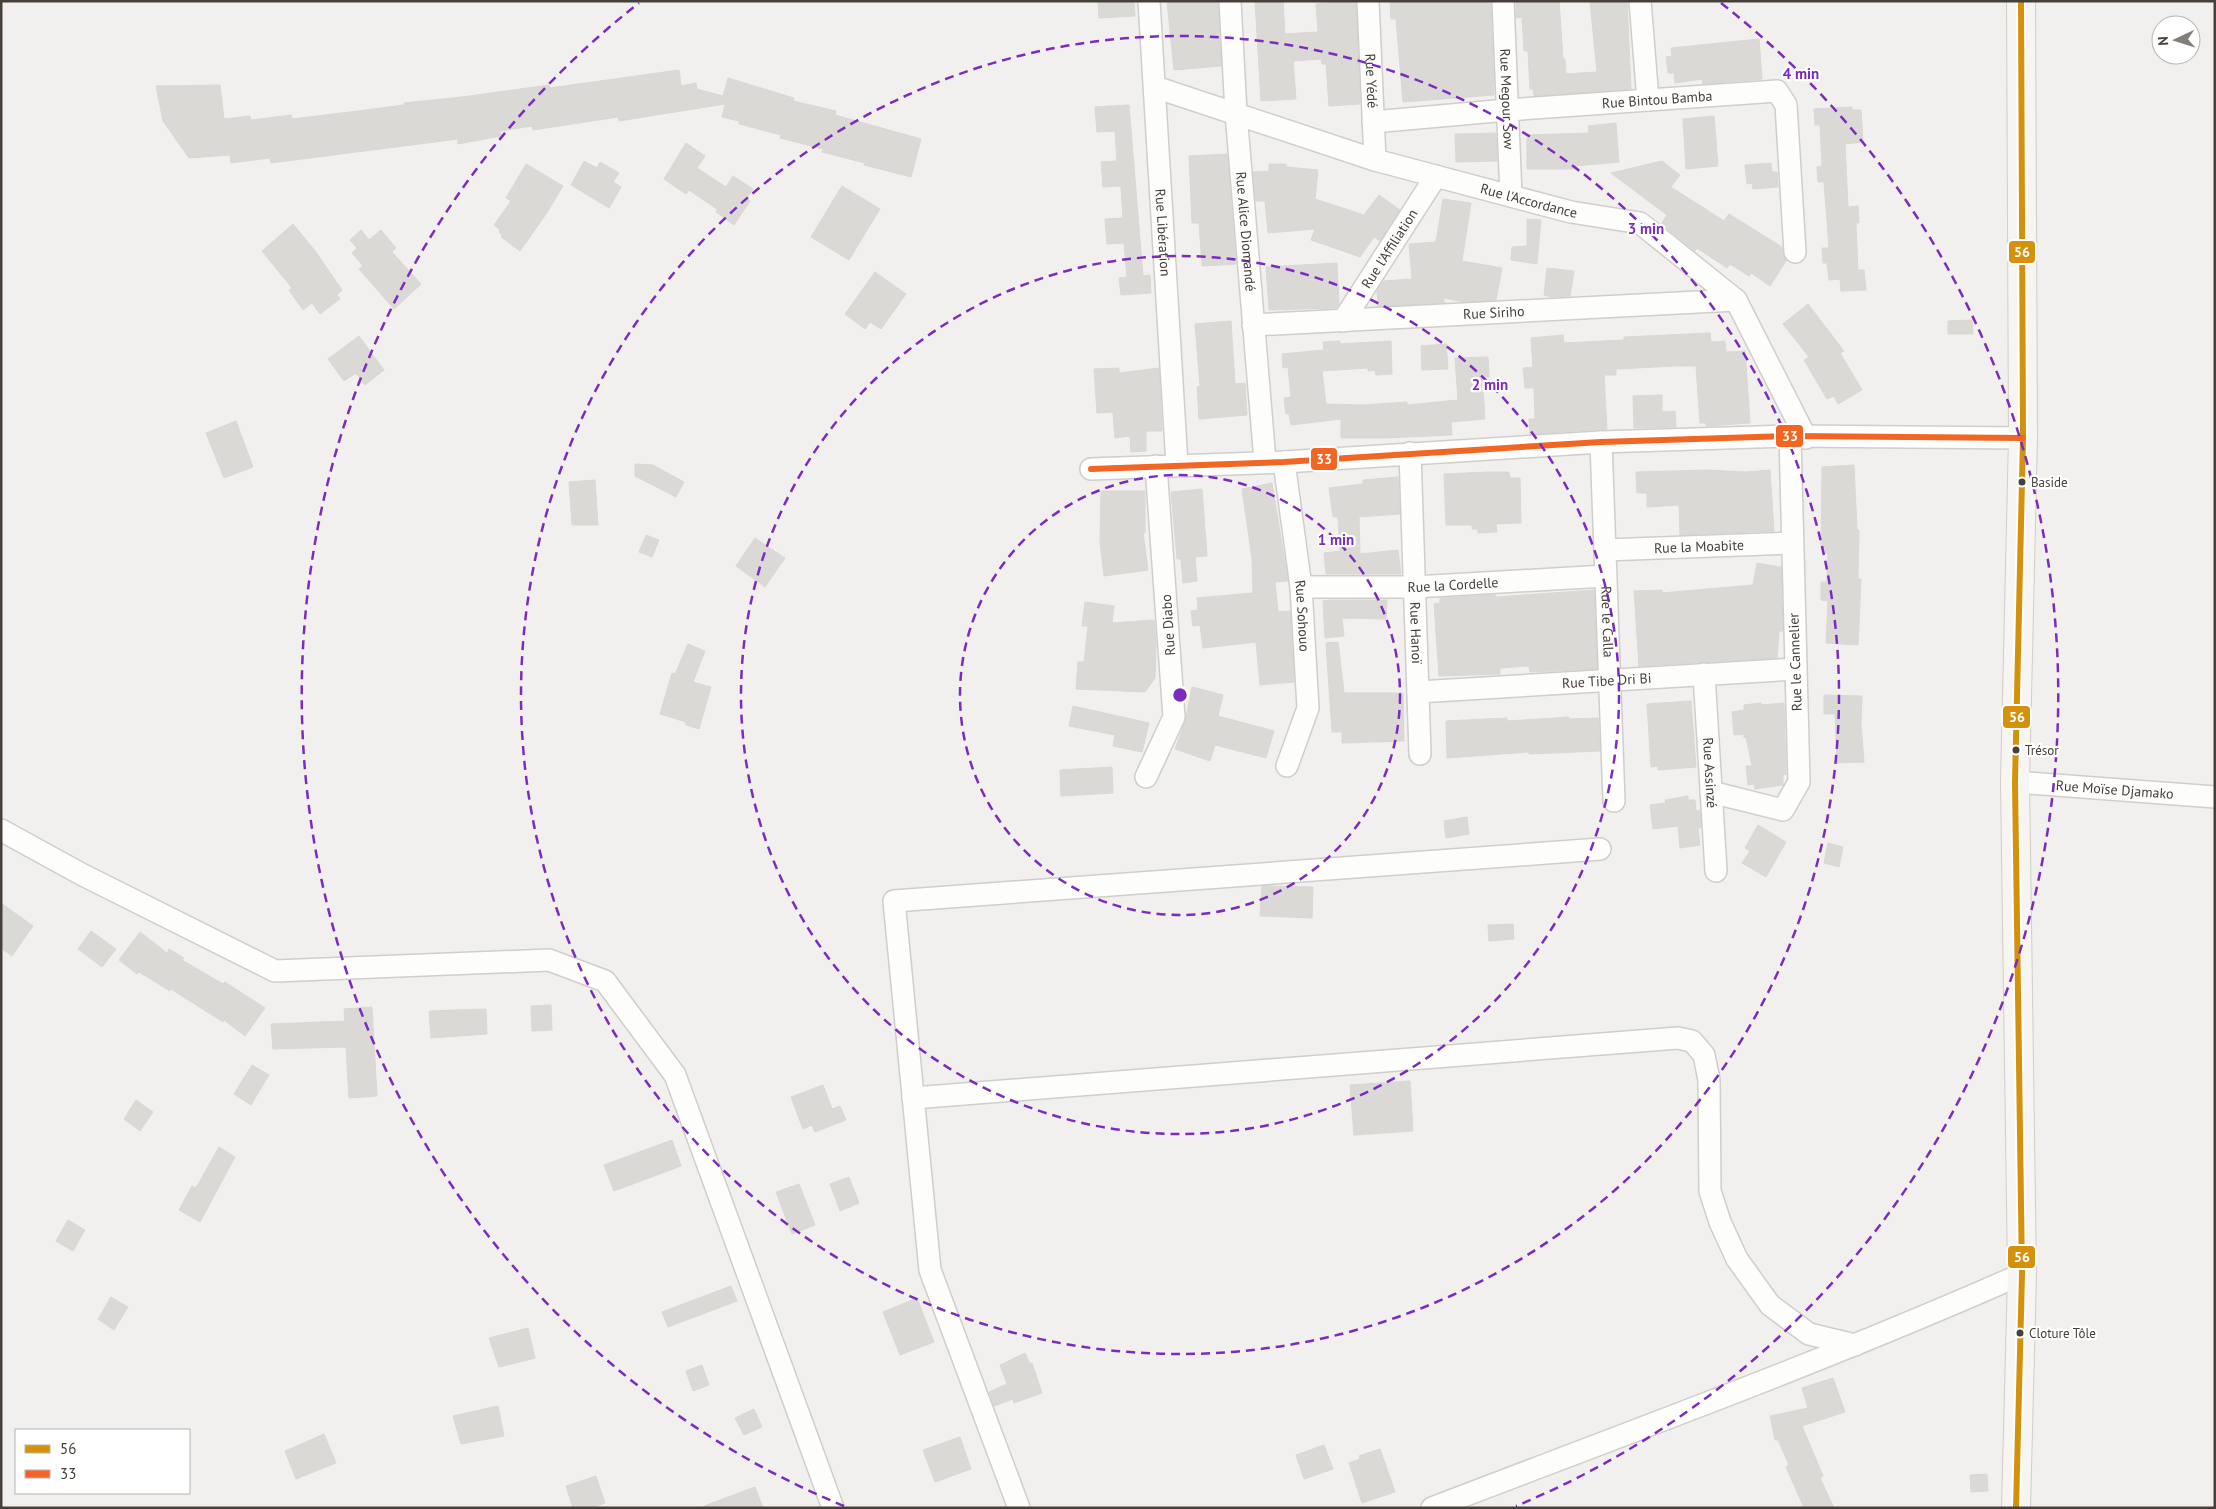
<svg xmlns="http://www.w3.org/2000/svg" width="2216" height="1509" font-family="'PT Sans',sans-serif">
<rect width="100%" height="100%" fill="#f2f0ee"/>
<!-- building -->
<g fill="#dbd9d6" stroke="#dad7d4">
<path d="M1098,1h36l1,15 -36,2z"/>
<path d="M1167,1h51l3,65 -47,4z"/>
<path d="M1255,1h28l2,33 33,-2 -2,-28 12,-1v-2h28l4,103 -31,2 -3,-42h-4l-1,-5 -28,2 3,38 -35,2z"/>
<path d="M1390,1h101l3,94 -91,7 -7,-83h-5z"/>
<path d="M1516,1h43l4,58h2l1,15 31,-2 -7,-71h37l4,88 -97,7 -1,-7h-3l-2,-38h-4l-2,-34 -6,1z"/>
<path d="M1759,39l3,40 -59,5 -1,-5 -27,4 -1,-10h-6l-2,-16 6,-1 -1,-8z"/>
<path d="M679,70l2,16 15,-3 1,6 26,7 5,-18 66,20 -1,3 43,10 -1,4 86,24 -10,38 -47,-12 1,-2 -43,-11 1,-3 -43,-11 1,-3 -42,-11v-3l-17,-4 3,-13 -106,17 -1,-4 -85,13 -1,-4 -32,5 1,5 -43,8v-5l-187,24 -1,-5 -39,5 -1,-8 -41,3 -26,-37 -7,-35 64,-1 4,34 26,-3 1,4 40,-5 1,4 66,-8 46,-6v-2l58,-6 87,-12 1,3z"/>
<path d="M1129,105l14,171 7,-1 1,18 -30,2 -2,-17 8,-1 -3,-34 -17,1 -2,-25 18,-1 -2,-32 -18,1 -2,-25 16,-1 -2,-30 -18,1 -2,-25z"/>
<path d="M1852,107v3h9l2,32 -18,2 3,63 10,-1 1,17h-3l2,47h6l2,20 -25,1 -1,-12 -11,1 -2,-17h-4l-1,-15h7l-5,-66h-6l-1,-15 5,-1 -2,-41h-5l-1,-16z"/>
<path d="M1714,116l4,50 -32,3 -3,-50z"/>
<path d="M1616,123l3,39 -44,4v3h-48v-34l62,-2 -1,-7z"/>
<path d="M1496,133l1,28 -41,1 -1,-28z"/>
<path d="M686,143l19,13 -8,12 29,19 7,-11 20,13 -6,9 3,3 -16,24 -18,-13 1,-3 -28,-19 -3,4 -22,-15z"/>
<path d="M1227,154l9,110 -34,2 -3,-43h-7l-3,-67z"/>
<path d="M584,161l13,7 3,-6 19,11 -6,9 8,5 -12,21 -38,-23z"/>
<path d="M1662,161l18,14 -9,12 53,34 5,-7 53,33 4,14 -16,25 -19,-13 -2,3 -19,-12 -3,4 -30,-20 -2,3 -34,-27 6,-9 -56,-42z"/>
<path d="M1771,163l1,9h5l1,15 -25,2 -1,-6 -5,1 -2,-19z"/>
<path d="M526,164l37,22 -17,28 -26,37 -19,-14 1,-2 -3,-3 1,-2 -6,-5 17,-24 -5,-3z"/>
<path d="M1269,164h17v3l32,3 -3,29 49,16 15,-20 21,15 -20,31 -6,-4 -14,20 -49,-17 4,-11 -47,4 -3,-32h-9l-3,-29 16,-1z"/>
<path d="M842,186l38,23 -31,51 -38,-23z"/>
<path d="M1443,199l28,4 -9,58 40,7 -6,32 -32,2 -20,-4v5l-66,3 -1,-16 7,-9 28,-2 -3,-35 27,-2z"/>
<path d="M1527,219l14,1 -4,44 -26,-4 1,-13 15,-1z"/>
<path d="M293,224l23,28 26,38 -5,5 3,4 -20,15 -8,-11 -9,7 -14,-20 3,-2 -30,-37z"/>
<path d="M361,230l8,10 12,-10 15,18 -4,4 29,32 -27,25 -35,-40 4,-3 -11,-13 5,-5 -7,-8z"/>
<path d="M1337,263l2,41 -3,4 -67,2 -3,-43z"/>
<path d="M1547,268l27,3 -4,25 -19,1 -7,-2z"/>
<path d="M875,272l31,22 -25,35 -11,-7 -5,7 -20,-15z"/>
<path d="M1808,304l36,47 -4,2 22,37 -24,14 -4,-8 -7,3 -23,-39 5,-3 -26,-33z"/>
<path d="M1972,320l1,14h-25v-13z"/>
<path d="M1231,321l4,63 10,-1 2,32 -48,4 -2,-32 3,-1 -5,-62z"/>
<path d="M1710,333l1,9 14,-1 1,11 19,-1 5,72 -44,3v-3h-6l-4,-57h-20l-60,3v6h-12l3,54 -77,5 -1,-15h6l-1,-31h-9l-2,-20 10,-1 -2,-29 32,-3 1,8 60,-3v-3z"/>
<path d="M359,336l25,34 -19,15 -9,-12 -12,8 -16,-22z"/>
<path d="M1340,341v3l51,-3 1,33 -16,1 -1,-5 -7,1v-3l-46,3 4,33 37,1 44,-3v3l51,-5 -3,-42 33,-1 1,20h-7l3,42 -34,3 1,13 -67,3h-44v-19l-50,6 -2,-11h-3l-2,-16 7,-1 -3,-30 -5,1 -1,-14 42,-4 -1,-8z"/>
<path d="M1446,344l2,25 -26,1 -1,-24z"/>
<path d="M1119,368v5l40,-5 3,63h-16v20l-15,1 -1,-16 -15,2 -2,-26 -16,1 -3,-44z"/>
<path d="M1662,395v17l13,-1 1,16 -42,1 -1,-32z"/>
<path d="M236,421l17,46 -29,11 -18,-45z"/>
<path d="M635,464l18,1 31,17 -8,15 -41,-21z"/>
<path d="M1854,465l3,65h2l-1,49h3l-3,66 -32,-2 2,-42 -7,-1v-18h6l1,-29h-3v-4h-4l1,-82z"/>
<path d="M1708,470l38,2 24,-2 4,61 -94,4 -1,-30 -32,2v-14h-10l-1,-21z"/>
<path d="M1488,472h21l1,6h10l1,45 -25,1 1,8 -19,1v-4h-6v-4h-26l-2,-51z"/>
<path d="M1398,477l2,37 -41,3 1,37 38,-4 3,24h-75l-2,-21 16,-2 -2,-34h-5l-4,-29 34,-4v-4z"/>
<path d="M595,480l3,45h-26l-3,-43z"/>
<path d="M1272,483l16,98 -13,1 3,30 12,-1 4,71 -34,3 -4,-43 -53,6 -3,-23 -7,1 -2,-15 7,-1 -1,-12 56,-5 -1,-34 -10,-70z"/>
<path d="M1202,489l5,67 -12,1 2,24 -14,2 -2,-24h-4l-6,-67z"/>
<path d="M1101,491h44v42l-2,-1 5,38 -44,6 -4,-34z"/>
<path d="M646,535l13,5 -7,17 -13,-5z"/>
<path d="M755,538l30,20 -20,29 -29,-21z"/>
<path d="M1757,563l24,4 2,64h-4l-2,27 -138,8 -5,-75 28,-1v3l91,-8z"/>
<path d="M1594,590l3,79 -67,3 -1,-6 -29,2v6l-61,2 -5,-72 6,-1v-5l55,-3 1,2z"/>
<path d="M1329,600h58l-1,19 -44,-1 2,18 -19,2 -2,-37z"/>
<path d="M1085,602l29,4 -2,17 42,-3 2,24 -1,34 -10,14 -69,-3 2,-27h6l4,-36h-6z"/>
<path d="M1338,642l6,51h59l1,48 -62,2v-11h-10l-6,-89z"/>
<path d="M688,644l17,7 -12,31 18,5 -12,42 -13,-4v-3l-26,-8 12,-41 3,1z"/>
<path d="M1192,687l31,8 -5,21 56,15 -8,27 -51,-13 -5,16 -35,-12 10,-27z"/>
<path d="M1824,695l38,1 -1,28 3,38 -27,1 -2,-49h-11z"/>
<path d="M1691,701l5,66 -38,3v-4l-7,1 -4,-63z"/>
<path d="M1761,703l1,2 22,-2 2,71 -3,1v10l-28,4 -1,-5 -6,1 -2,-19h6l-6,-29 -2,1v-4l-10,1 -2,-23 12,-2v-5z"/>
<path d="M1073,706l76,17 -7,29 -29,-6 2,-11 -46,-9z"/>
<path d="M1569,717v2l29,-1 2,33 -71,3v-2l-82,6 -1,-37 61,-3v3z"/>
<path d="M1112,767l1,26 -52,3 -1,-26z"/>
<path d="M1688,796v4h7l1,11 4,-1 1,18h-3l2,17 -20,3 -2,-22 -25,3 -3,-24 16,-2 -1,-3z"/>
<path d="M1467,817l2,17 -23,4 -2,-17z"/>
<path d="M1758,825l28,17 -20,35 -24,-14 8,-12 -5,-3z"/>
<path d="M1828,843l15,4 -4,20 -15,-4z"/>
<path d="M1262,886l51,1 -1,31 -52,-2z"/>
<path d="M1,903l32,23 -21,30 -11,-8z"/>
<path d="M1513,924l1,15 -25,2 -1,-16z"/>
<path d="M91,931l25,18 -14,18 -24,-18z"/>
<path d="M140,932l27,21 2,-4 15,9 -2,2 41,24 2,-2 40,26 -20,28 -21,-16 -1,2 -52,-33 -1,2 -31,-19 -2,2 -18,-14z"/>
<path d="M551,1005l1,25 -20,1 -1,-25z"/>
<path d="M372,1007l5,89 -28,2 -3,-51 -73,2 -2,-25 74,-3 -1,-12z"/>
<path d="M486,1009l1,25 -56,4 -2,-27z"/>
<path d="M252,1065l17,10 -18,30 -17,-11z"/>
<path d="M1410,1081l3,50 -59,4 -4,-50z"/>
<path d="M823,1085l9,24 8,-3 6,14 -31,12 -3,-7 -9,4 -12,-32z"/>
<path d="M136,1100l17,12 -13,19 -16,-12z"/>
<path d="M672,1140l9,26 -67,25 -10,-26z"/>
<path d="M219,1147l16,10 -35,65 -21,-12 13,-24 4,2z"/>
<path d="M849,1177l10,26 -19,8 -10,-27z"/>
<path d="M799,1184l16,41 -23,9 -16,-42z"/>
<path d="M68,1220l17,10 -12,21 -17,-10z"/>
<path d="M731,1286l6,15 -69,26 -6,-15z"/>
<path d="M111,1297l17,10 -14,23 -16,-11z"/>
<path d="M917,1298l17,44 -34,13 -17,-43z"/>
<path d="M528,1328l7,30 -36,9 -10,-29z"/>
<path d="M1025,1353l5,11 2,-1 10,30 -28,10 -1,-4 -19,7 -5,-14 18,-8 -7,-19z"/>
<path d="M702,1365l7,20 -16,6 -7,-20z"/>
<path d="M1833,1378l12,34 -43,14 21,50 -3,2 14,30h-30l-18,-41 3,-2 -11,-25h-3l-5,-24 38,-8 -6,-20z"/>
<path d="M498,1406l6,30 -43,8 -8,-28z"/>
<path d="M754,1409l8,18 -18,8 -9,-17z"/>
<path d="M324,1434l12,29 -40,16 -11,-28z"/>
<path d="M960,1437l11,32 -36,13 -12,-32z"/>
<path d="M1324,1445l9,24 -29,10 -8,-24z"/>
<path d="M1380,1449l15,43 -33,11 -13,-40 11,-4 -1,-3z"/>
<path d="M1987,1474l1,17 -17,1 -1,-17z"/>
<path d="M596,1476l9,27 -14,5h-18l-7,-22z"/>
<path d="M755,1487l8,21h-59v-2z"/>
</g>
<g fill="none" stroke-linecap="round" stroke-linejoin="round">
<defs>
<g id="street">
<path id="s1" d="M1149,1l28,464"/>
<path id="s2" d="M1230,1l6,112 29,348"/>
<path id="s3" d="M1368,1l7,159"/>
<path id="s4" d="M1503,1l8,195"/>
<path d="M1640,1l8,99"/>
<path id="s5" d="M1155,87l220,73 196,52 69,11 96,77 70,138"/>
<path id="s6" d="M1373,122l134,-12 270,-19 9,14 9,147"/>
<path id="s7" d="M1343,321l93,-145"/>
<path id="s8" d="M1253,325l483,-25"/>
<path id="s9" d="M1601,442l13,359"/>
<path id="s10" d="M1410,453l10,301"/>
<path id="s11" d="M1284,462l17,125 7,121 -21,58"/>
<path d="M1091,469l193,-7 317,-20 189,-6 233,2"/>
<path id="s12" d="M1605,550l187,-7"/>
<path id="s13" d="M1301,587h114l190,-11"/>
<path id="s14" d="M1704,674l12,197"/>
<path id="s15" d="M1418,692l377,-23"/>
<path d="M1146,777l28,-60 -18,-251"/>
<path id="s16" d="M2015,782l200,15"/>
<path d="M1711,792l72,18 16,-28 -9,-346"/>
<path d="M1,830l82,45 192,96 274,-11 56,21 70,94 158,433"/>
<path d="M913,1098l765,-60 14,3 12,14 5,25 1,111 10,31 17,37 33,46 39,29 46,11"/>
<path d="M1019,1508l-89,-238 -36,-369 706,-52"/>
<path d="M1432,1508c198,-76 396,-148 590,-234"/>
</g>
<path id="secondary" d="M2016,1508l6,-234 -7,-492 8,-344 -2,-437"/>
</defs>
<!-- street casing -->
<use href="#street" stroke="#d0cecb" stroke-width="24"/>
<!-- secondary casing -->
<use href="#secondary" stroke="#d2cdc6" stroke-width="30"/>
<!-- street -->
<use href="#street" stroke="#fdfdfc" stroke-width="21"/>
<!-- secondary -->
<use href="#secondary" stroke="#f7f5f1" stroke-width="28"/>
<defs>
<path id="bus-1" d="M2016,1508l6,-234 -7,-492 8,-344 -2,-437"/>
<path id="bus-2" d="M1091,469l193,-7 317,-20 189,-6 233,2"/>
</defs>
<!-- bus-1 casing -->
<use href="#bus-1" stroke="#fff" stroke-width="10"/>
<!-- bus-2 casing -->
<use href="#bus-2" stroke="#fff" stroke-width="10"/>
<!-- bus-1 -->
<use href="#bus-1" stroke="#d4920c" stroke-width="6"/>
<!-- bus-2 -->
<use href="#bus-2" stroke="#f26522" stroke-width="6"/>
</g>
<!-- distance rings -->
<g fill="none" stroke="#7b2cbf" stroke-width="2.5" stroke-dasharray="9 6">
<circle cx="1180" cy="695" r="220"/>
<circle cx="1180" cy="695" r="439"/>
<circle cx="1180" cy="695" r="659"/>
<path d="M844 1506A878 878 0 0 1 639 3M1721 3A878 878 0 0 1 1516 1506"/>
</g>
<!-- markers -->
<g fill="#47403a" stroke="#fff" stroke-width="2">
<circle cx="2022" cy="482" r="4.5"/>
<circle cx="2016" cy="750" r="4.5"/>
<circle cx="2020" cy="1333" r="4.5"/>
</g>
<g text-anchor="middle" stroke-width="4.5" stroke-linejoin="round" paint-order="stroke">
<!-- bus labels -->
<g font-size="13" fill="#47403a" stroke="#fff" text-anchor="start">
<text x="2031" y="487">Baside</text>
<text x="2025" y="755">Trésor</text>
<text x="2029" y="1338">Cloture Tôle</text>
</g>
<!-- street labels -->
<g font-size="14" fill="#47403a" stroke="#fff">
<text dy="5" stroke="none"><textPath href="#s3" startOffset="80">Rue Yédé</textPath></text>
<text dy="5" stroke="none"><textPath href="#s4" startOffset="98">Rue Megour Sow</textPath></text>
<text dy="5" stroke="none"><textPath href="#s6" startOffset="285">Rue Bintou Bamba</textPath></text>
<text dy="5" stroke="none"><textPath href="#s5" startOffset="391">Rue l'Accordance</textPath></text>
<text dy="5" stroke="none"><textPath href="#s2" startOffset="231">Rue Alice Diomandé</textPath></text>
<text dy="5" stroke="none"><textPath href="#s1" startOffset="232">Rue Libération</textPath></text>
<text dy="5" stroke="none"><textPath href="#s7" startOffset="86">Rue l'Affiliation</textPath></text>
<text dy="5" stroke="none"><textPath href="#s8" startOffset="241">Rue Siriho</textPath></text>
<text dy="5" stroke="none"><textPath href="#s12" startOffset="94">Rue la Moabite</textPath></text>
<text dy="5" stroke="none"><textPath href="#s13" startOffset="152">Rue la Cordelle</textPath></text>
<text dy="5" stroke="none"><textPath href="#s11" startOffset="155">Rue Sohouo</textPath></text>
<text dy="5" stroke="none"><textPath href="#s9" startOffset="180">Rue le Calla</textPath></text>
<text transform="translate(1168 625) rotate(-94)" y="5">Rue Diabo</text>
<text dy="5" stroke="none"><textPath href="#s10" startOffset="180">Rue Hanoï</textPath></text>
<text transform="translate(1795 662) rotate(-92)" y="5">Rue le Cannelier</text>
<text dy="5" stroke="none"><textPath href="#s15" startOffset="189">Rue Tibe Dri Bi</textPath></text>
<text dy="5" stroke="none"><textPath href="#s14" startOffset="99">Rue Assinzé</textPath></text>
<text dy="5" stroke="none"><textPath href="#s16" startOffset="100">Rue Moïse Djamako</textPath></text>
</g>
</g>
<circle cx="1180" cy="695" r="8" fill="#7b2cbf" stroke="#fff" stroke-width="2.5"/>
<g font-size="15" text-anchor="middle" font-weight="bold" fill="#7b2cbf" stroke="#fff" stroke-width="4.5" stroke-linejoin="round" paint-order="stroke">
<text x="1801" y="79">4 min</text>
<text x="1646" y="234">3 min</text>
<text x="1490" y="390">2 min</text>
<text x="1336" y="545">1 min</text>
</g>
<g stroke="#fff" stroke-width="2">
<rect x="2008" y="240" width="28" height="24" rx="5" fill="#d4920c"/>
<rect x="1775" y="424" width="29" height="24" rx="5" fill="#f26522"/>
<rect x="1310" y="447" width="28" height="24" rx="5" fill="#f26522"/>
<rect x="2002" y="705" width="29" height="24" rx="5" fill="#d4920c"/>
<rect x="2007" y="1245" width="29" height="24" rx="5" fill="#d4920c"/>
</g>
<g font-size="14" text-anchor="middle" font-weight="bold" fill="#fff">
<text x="2022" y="257">56</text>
<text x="1790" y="441">33</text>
<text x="1324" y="464">33</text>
<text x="2017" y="722">56</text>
<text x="2022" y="1262">56</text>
</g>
<!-- border -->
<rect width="2216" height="1509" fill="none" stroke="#47403a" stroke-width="5"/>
<!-- legend -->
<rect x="15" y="1429" width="175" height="65" fill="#ffffff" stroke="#b5b3b0"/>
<rect x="25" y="1445" width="25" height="8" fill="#d4920c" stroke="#b5b3b0"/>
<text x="60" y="1454" font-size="15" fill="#47403a">56</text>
<rect x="25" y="1470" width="25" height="8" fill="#f26522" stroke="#b5b3b0"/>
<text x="60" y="1479" font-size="15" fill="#47403a">33</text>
<!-- north arrow -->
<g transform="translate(2176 40) rotate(266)"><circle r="24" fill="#ffffff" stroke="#b5b3b0"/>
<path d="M0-4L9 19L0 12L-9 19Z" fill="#837e79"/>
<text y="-8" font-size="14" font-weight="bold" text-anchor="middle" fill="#47403a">N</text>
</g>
</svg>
